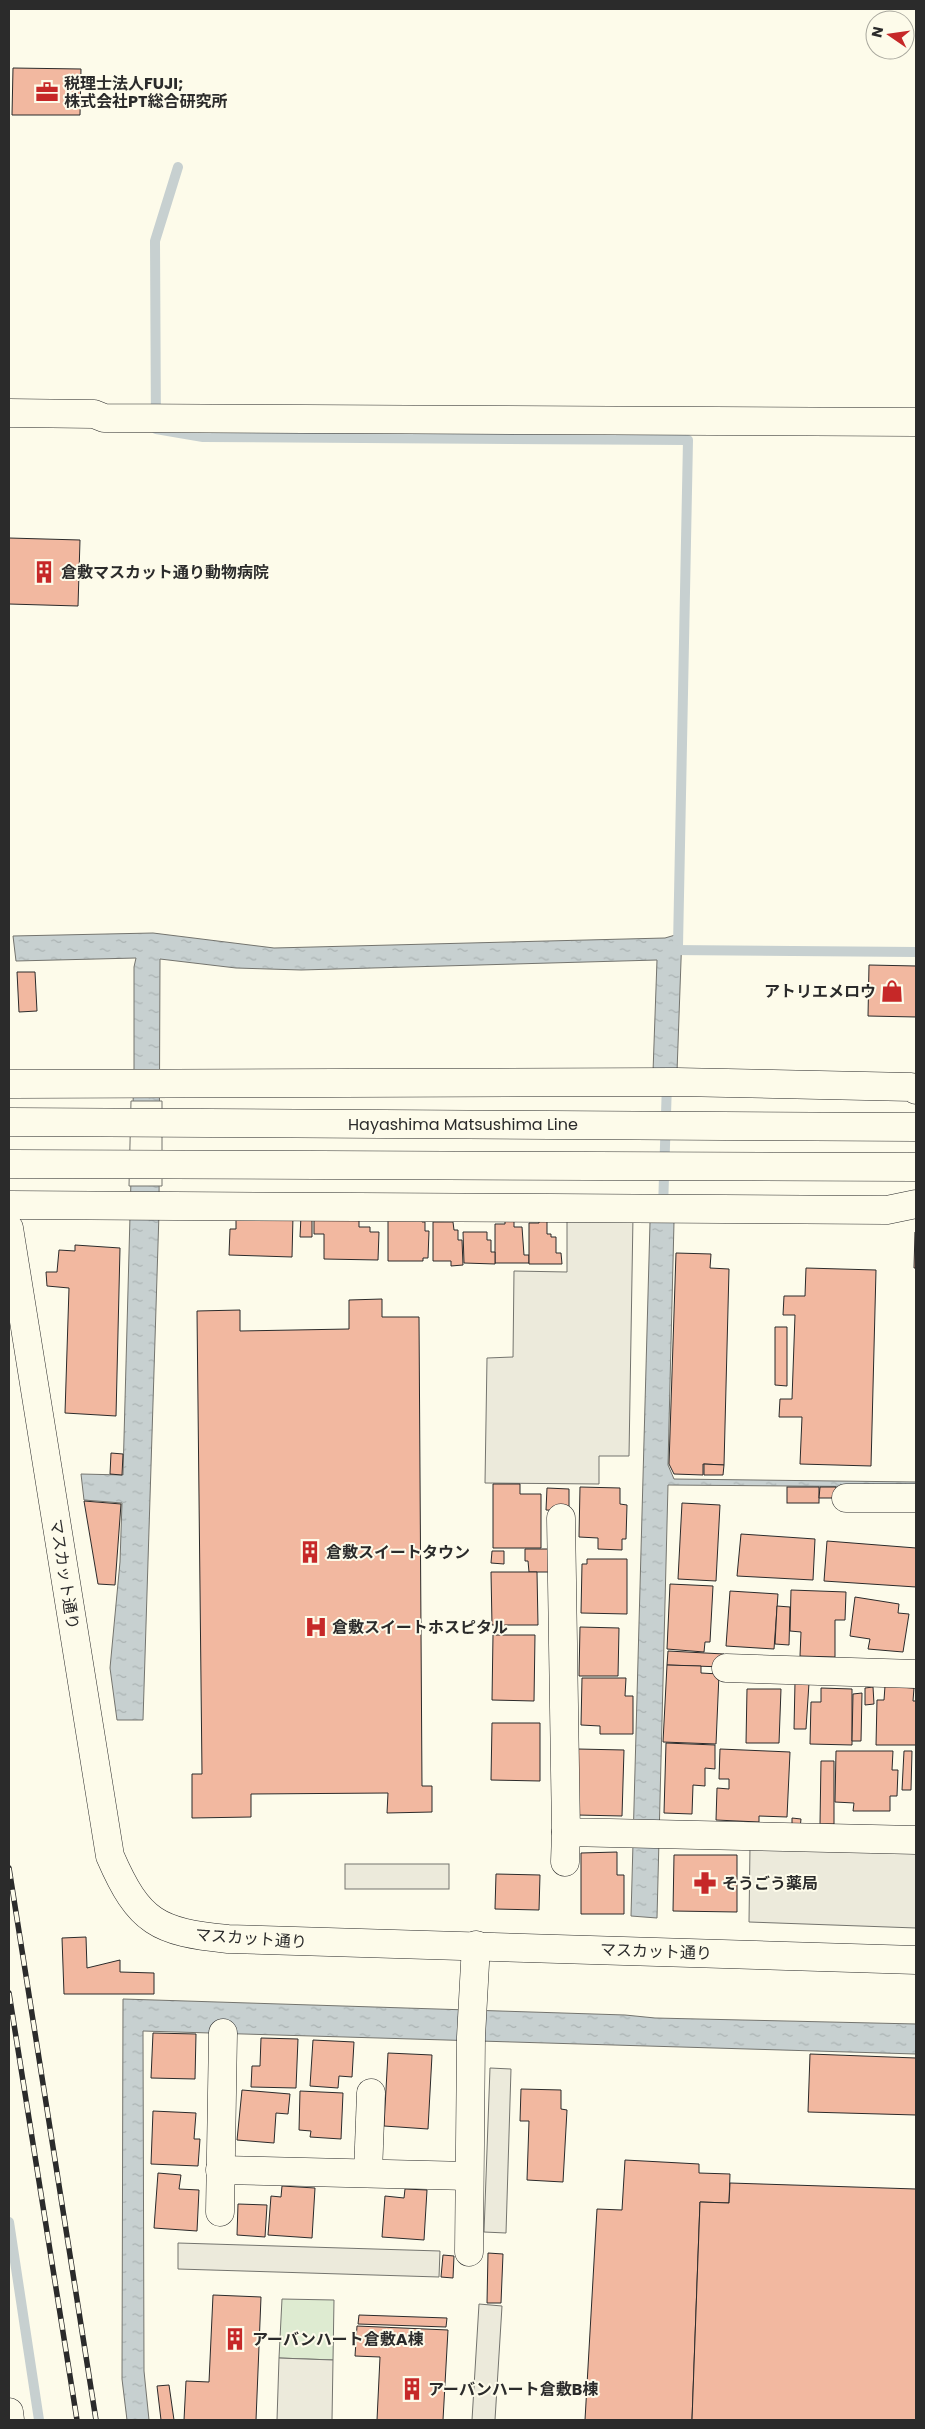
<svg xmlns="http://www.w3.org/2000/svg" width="925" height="2429" font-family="Poppins,'Noto Sans JP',sans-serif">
<defs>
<pattern id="water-ripples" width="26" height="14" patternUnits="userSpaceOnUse" patternTransform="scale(1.25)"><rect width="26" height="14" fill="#c7d0d0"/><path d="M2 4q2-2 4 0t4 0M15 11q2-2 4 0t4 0" fill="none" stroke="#abb3b3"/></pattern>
</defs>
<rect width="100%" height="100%" fill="#fdfbea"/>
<!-- park -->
<path fill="#deebd1" stroke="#74746e" d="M282,2299l52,1 -1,60 -54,-2z"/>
<!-- parking -->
<g fill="#eceadb" stroke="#74746e">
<path d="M567,1215l66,1 -4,240h-30v28l-114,-1 2,-125 26,-1 1,-86 53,1z"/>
<path d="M750,1846l166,2v80l-167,-6z"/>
<rect x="345" y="1864" width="104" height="25"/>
<path d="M490,2068l21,1 -5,164 -22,-1z"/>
<path d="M178,2243l262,8 -1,26 -261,-8z"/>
<path d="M479,2304l23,2 -7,114h-23z"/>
<path d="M279,2358l54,2 -1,60h-55z"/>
</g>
<!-- water -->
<g fill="url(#water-ripples)" stroke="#74746e">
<path d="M153,933l121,15 391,-10 17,-5 -5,139h-24l4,-112 -356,10 -65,-2 -76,-9 -1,254 -16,507h-26l-7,-52 10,-106 2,-59 -38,-3 -3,-26 42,1 11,-407v-101l2,-9 -120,3 -3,-25z"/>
<path d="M650,1222h24l-6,243 6,14 242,3v5l-248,-2 -11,433 -26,-2z"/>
<path d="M123,1999l502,16 30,3 261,6v30l-773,-23 1,340 5,49h-22l-5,-41z"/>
</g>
<!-- pier -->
<path fill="#fdfbea" stroke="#74746e" d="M131,1101h31v85h-33z"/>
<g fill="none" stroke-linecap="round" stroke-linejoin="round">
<!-- stream -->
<g stroke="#c7d0d0" stroke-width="10">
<path d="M178,167l-23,74 1,188 47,8 485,3 -10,506"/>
<path d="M672,950l244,2"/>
<path d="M663,1208l4,-125"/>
<path d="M9,2222l30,198"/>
</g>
</g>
<!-- building -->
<g fill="#f2b8a0" stroke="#2b2b2b">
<path d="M13,68l68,1 -1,46h-68z"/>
<path d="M9,538l71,2 -2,66 -69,-2z"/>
<path d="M869,965l47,1v51l-48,-1z"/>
<path d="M17,972h18l2,39 -18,1z"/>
<path d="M236,1214l57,2 -1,41 -63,-2 1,-26h6z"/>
<path d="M314,1215l45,3v9h11v5h9l-1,28 -54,-1v-25h-10z"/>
<path d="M301,1216h11v21h-12z"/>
<path d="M388,1219h33l1,3h3v9h4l-1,27h-5v3h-35z"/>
<path d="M505,1219h9v8h8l2,28h5v8h-34v-39h10z"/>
<path d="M539,1220h8v14h4v3h5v16h5l1,11h-33v-41h10z"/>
<path d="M433,1222h20l1,8h4v10h4l1,25 -12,1v-5h-18z"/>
<path d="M463,1232h24v8h4v12h4v12l-31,-1z"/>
<path d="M915,1232h1v36h-2z"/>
<path d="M75,1245l45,3 -4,168 -51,-3 4,-125 -22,-2 -1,-14h11l2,-22 16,1z"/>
<path d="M676,1253l35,1 -1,14 19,1 -5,196 -21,-1v11l-29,-1 -5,-10z"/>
<path d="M806,1268l70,2 -5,196 -71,-2 2,-47h-23l1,-18h12l3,-84h-12l1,-19h21z"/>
<path d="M382,1299v18h37l3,469h10v26l-45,1 1,-20 -137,1v23l-59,1v-44h10l-5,-463 43,-1v21l109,-2v-29z"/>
<path d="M775,1327h12v59l-12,-1z"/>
<path d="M111,1453l12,1 -1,21 -12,-1z"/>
<path d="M704,1464l20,1 -1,10h-19z"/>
<path d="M493,1484h27v10h21v54h-48z"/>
<path d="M580,1487l40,1v16l7,1 -1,34h-4v11l-24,-1v-11l-19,-1z"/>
<rect x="787" y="1487" width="32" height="16"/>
<path d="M820,1487h16v11h-17z"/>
<path d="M547,1488l22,1v22l-23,-1z"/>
<path d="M84,1501l37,3 -6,81 -17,-1z"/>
<path d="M682,1503l38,2 -4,76 -38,-2z"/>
<path d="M741,1534l74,5 -2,41 -76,-4z"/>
<path d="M827,1541l89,7v39l-92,-6z"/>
<path d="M525,1549h25v23h-21l-1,-11h-3z"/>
<path d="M492,1551h12v13l-13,-1z"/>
<path d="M587,1559h40v55l-46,-1 1,-49h5z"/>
<path d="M491,1572h46l1,53h-46z"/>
<path d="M670,1584l43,2 -3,56h-5l-1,10 -37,-3z"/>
<path d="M791,1590l55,2 -1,28h-10v37l-35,-1 1,-24 -11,-1z"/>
<path d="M730,1591l48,3 -4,55 -48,-3z"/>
<path d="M855,1597l44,7 -1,9 11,1 -6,38 -35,-3 2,-10 -20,-3z"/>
<path d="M777,1606l13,1 -1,38 -14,-1z"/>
<path d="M580,1627l39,1 -1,48h-39z"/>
<path d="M493,1635h42l-1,66 -42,-1z"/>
<path d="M668,1651l56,3 -1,13 -56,-2z"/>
<path d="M667,1665l34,1v7l18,1 -3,70 -53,-2z"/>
<path d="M582,1678h44l-1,18h8v38h-33v-8l-19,-1z"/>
<path d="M795,1682l14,1 -3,46h-12z"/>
<path d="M885,1686l29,2 -1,13h3v44h-40l1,-45h7z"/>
<path d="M873,1687l1,17 -9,1v-17z"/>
<path d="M821,1688l31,1v56l-42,-1 1,-42h10z"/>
<path d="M747,1689h34l-2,54h-33z"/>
<path d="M862,1693l-1,48h-9l1,-47z"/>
<path d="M492,1723h48v58l-49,-1z"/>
<path d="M666,1743l49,2v24l-10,-1v18l-12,-1 -1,29 -28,-1z"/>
<path d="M578,1749l46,1 -2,66 -45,-1z"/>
<path d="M720,1749l70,3 -3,65 -28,-1v6l-43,-2 1,-32 12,1v-10h-10z"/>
<path d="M836,1751h57l-1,19h6l-1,26h-7v15h-37l1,-8 -19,-1z"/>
<path d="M904,1751h8l-1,39h-9z"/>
<path d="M821,1761h13v63h-14z"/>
<path d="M792,1818l9,1 -1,10 -8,-1z"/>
<path d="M617,1852v23h7v39h-43v-61z"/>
<path d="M674,1855h63v57l-64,-1z"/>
<path d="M496,1874l44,1 -1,35 -44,-1z"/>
<path d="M86,1937l1,31 33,-8v12l34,1v21h-90l-2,-56z"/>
<path d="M153,2033l43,1 -1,45 -44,-1z"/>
<path d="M261,2038l37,1 -2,49 -45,-1 1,-21h8z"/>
<path d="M313,2040l41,2 -2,35 -13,-1 -1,12 -28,-2z"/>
<path d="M388,2053l44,2 -4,74 -44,-3z"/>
<path d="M810,2054l106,4v57l-108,-3z"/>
<path d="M521,2089l40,1v19l6,1 -4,72 -36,-2 2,-59h-9z"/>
<path d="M242,2090l48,4 -2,20 -12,-1 -2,30 -37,-3z"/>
<path d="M300,2091l43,2 -2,46 -31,-2 1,-6 -12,-1z"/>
<path d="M153,2111l43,2 -2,26h6l-2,27 -47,-2z"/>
<path d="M625,2160l74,4v9l31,1 -1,29 -29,-1 -8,218h-107l12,-211 25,1z"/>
<path d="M158,2173l23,2 -2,14 20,1 -2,41 -43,-3z"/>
<path d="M730,2183l186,6v231h-224l8,-218 29,1z"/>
<path d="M282,2186l33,2 -3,50 -44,-3 3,-39 10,1z"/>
<path d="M405,2189l22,1 -3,50 -42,-3 3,-41 19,2z"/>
<path d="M238,2204l29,1 -2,32 -28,-2z"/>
<path d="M488,2253l15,1 -2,49h-14z"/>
<path d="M443,2255l11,1 -1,22 -12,-1z"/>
<path d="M213,2295l48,2 -5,123h-72l2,-39 23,1z"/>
<path d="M359,2315l88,3 -1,9 -88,-3z"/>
<path d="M357,2326l91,4 -5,90h-66l3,-63 -25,-1z"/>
<path d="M169,2385l5,35h-13l-4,-34z"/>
</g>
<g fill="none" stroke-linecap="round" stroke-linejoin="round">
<defs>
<g id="minor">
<path d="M9,413l85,1 10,4 812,4"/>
<path d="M846,1498h70"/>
<path d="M561,1518l5,314 350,8"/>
<path d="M726,1668l190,6"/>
<path d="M565,1862l1,-30"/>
<path d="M220,2170l249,6"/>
<path d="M368,2173l3,-80"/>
<path d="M220,2212l3,-179"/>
<path d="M469,2252l2,-215 5,-92"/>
<path d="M9,2412l1,8"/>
</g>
<path id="tertiary" d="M9,1228l101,628c29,67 48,76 118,83l688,21"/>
<g id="secondary">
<path d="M9,1084l668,-2 234,5 5,3"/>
<path d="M9,1122l907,5"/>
<path d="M9,1164l907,3"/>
<path d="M9,1205l878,5 29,-6"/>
</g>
</defs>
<!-- minor casing -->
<use href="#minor" stroke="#2b2b2b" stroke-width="29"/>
<!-- tertiary casing -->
<use href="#tertiary" stroke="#2b2b2b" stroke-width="29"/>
<!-- secondary casing -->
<use href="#secondary" stroke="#2b2b2b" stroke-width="29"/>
<!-- minor -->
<use href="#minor" stroke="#fdfbea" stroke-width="28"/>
<!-- tertiary -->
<use href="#tertiary" stroke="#fdfbea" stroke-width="28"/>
<!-- secondary -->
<use href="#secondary" stroke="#fdfbea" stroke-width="28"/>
<defs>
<g id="rail">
<path d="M9,1868l87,552"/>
<path d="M9,1993l68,427"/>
</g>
</defs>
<!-- rail casing -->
<use href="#rail" stroke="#2b2b2b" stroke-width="5.5"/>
<!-- rail -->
<use href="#rail" stroke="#fdfbea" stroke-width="4" stroke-dasharray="11" stroke-linecap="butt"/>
</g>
<!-- icons -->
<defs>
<symbol id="office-bare" viewBox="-9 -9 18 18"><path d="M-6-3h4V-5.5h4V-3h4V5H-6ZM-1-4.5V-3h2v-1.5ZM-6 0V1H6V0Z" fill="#c62828" stroke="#fdfbea" stroke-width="2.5" paint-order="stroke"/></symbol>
<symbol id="building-bare" viewBox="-9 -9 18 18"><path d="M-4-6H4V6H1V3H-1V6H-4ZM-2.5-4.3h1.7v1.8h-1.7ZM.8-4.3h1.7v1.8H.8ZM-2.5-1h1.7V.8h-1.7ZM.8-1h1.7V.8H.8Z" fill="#c62828" stroke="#fdfbea" stroke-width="2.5" paint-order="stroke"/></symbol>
<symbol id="shop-bare" viewBox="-9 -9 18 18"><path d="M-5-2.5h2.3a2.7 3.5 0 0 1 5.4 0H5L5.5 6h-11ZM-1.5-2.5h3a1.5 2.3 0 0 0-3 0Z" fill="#c62828" stroke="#fdfbea" stroke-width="2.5" paint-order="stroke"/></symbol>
<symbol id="hospital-bare" viewBox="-9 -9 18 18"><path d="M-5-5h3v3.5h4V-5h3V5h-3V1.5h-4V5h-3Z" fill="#c62828" stroke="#fdfbea" stroke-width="2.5" paint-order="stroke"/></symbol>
<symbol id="pharmacy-bare" viewBox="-9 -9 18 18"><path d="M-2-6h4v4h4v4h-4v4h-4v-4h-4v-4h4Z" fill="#c62828" stroke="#fdfbea" stroke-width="2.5" paint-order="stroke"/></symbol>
</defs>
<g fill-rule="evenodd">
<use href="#office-bare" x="31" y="76" width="32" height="32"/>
<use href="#building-bare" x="28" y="556" width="32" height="32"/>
<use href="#shop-bare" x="876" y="975" width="32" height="32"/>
<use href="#building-bare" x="294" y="1536" width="32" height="32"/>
<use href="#hospital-bare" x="300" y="1611" width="32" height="32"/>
<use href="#pharmacy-bare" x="689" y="1867" width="32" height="32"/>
<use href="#building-bare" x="219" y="2323" width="32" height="32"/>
<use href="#building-bare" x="396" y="2373" width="32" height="32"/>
</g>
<g text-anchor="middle" stroke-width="4" stroke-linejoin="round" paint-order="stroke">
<!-- poi labels -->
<g font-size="16" font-weight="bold" fill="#2b2b2b" stroke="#fdfbea" text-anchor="start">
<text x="64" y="89">税理士法人FUJI;<tspan x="64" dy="18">株式会社PT総合研究所</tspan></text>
<text x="61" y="578">倉敷マスカット通り動物病院</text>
<text x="876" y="997" text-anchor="end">アトリエメロウ</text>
<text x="326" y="1558">倉敷スイートタウン</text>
<text x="332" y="1633">倉敷スイートホスピタル</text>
<text x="722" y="1889">そうごう薬局</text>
<text x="252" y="2345">アーバンハート倉敷A棟</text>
<text x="428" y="2395">アーバンハート倉敷B棟</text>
</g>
<!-- street labels -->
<g font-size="16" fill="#2b2b2b" stroke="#fdfbea">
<text x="463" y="1130">Hayashima Matsushima Line</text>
<text transform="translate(65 1574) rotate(81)" y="6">マスカット通り</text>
<text transform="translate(251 1938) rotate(4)" y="6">マスカット通り</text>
<text transform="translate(656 1951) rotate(2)" y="6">マスカット通り</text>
</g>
</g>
<!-- border -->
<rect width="925" height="2429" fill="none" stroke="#2b2b2b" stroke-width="20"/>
<!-- north arrow -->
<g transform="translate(890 35) rotate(283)"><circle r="24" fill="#fdfbea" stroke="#a9a89e"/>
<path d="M0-4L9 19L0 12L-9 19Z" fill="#c62828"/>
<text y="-8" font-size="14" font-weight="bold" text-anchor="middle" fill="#2b2b2b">N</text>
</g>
</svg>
